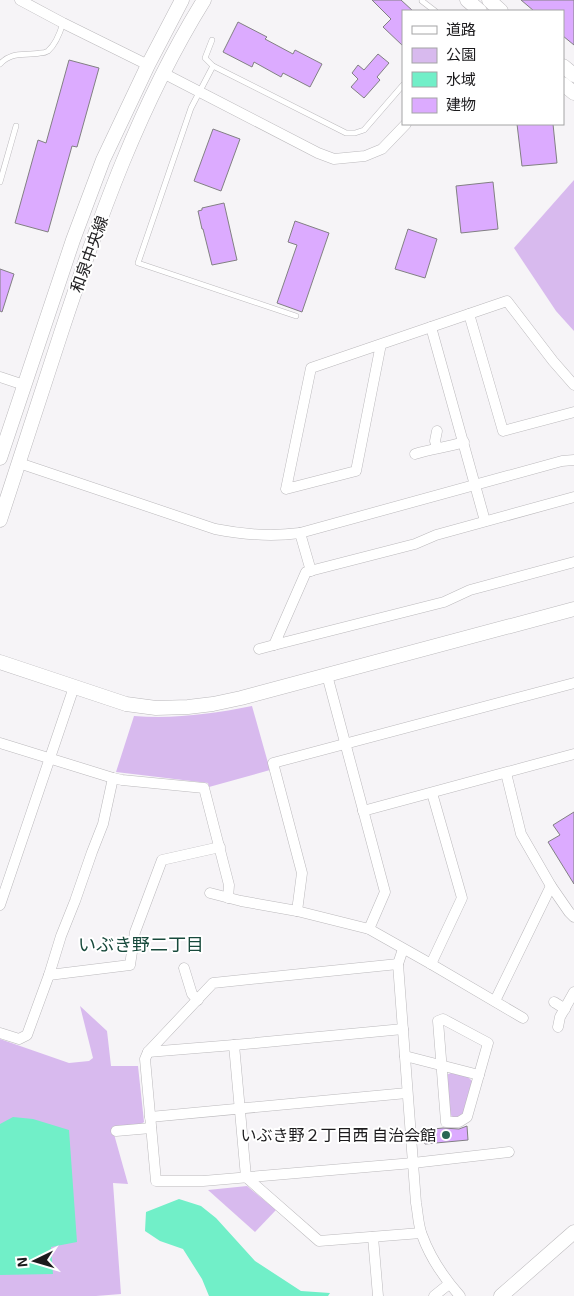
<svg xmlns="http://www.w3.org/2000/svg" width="574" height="1296" font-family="'Exo 2','Noto Sans JP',sans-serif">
<rect width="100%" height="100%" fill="#f6f4f7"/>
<!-- green -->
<g fill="#d8baee">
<path d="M574,180v151l-18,-20 -42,-63z"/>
<path d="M252,706l18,64 -61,17 -1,-4 -92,-11 18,-56c41,3 78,-2 118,-10z"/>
<path d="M80,1006l27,25 4,35h27l6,56 -3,2 -29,3 16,57 -15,-1 8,111 -25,2h-96v-257l69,24 20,-2 4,-3z"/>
<path d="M451,1073l17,4 5,5 -9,31 -5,4h-6l-4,-3 -3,-39z"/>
<path d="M247,1186l29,24 -21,22 -47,-42z"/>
</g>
<!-- water -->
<g fill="#71efc8">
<path d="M13,1117l20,2 36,11 8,112 -26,5 2,27 -53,1v-151z"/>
<path d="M179,1199l22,7 15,12 39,43 46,30 29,2 -2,3h-119l-7,-17 -19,-30 -23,-8 -15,-10 1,-19z"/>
</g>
<!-- building -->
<g fill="#dcabff" stroke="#828083">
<path d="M372,0h29l12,11h-10v35l-20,-19 8,-8z"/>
<path d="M521,0h53v45l-11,-9v-25h-29z"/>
<path d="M238,22l29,15 -2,2 28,15 2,-4 27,14 -12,23 -27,-14 -2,4 -27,-15 -2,5 -29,-15z"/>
<path d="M378,54l11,9 -12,14 3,3 -16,18 -13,-11 7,-8 -6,-6 6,-8 6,5z"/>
<path d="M69,60l30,8 -22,79 -5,-1 -24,86 -33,-9 23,-83 8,3z"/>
<path d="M517,124h36l4,39 -35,3z"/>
<path d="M213,129l27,10 -19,52 -27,-10z"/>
<path d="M493,182l5,47 -37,4 -5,-47z"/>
<path d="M224,203l13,57 -25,5 -9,-36h-1l-4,-18 4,-1v-2z"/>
<path d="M295,221l34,12 -27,79 -25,-9 20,-58 -9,-3z"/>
<path d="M408,229l29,10 -12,39 -30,-9z"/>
<path d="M0,269l14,5 -12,38 -2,-1z"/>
<path d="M574,812v72l-26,-42 12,-7 -7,-10z"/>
<path d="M467,1126l1,14 -43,4 -1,-14 19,-2 16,1z"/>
</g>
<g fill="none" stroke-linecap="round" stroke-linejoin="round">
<defs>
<g id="service">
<path d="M422,1l13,10"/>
<path d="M212,40l-7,18 8,8 133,67h9l9,-3 39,-45"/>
<path d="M0,64c12,-13 24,-8 40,-11 4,0 5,0 8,-2 8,-7 12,-18 15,-28"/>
<path d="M213,66l-22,42 -53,155 158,53"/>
<path d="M0,182l16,-56"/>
</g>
<g id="minor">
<path d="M20,0l43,23 85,42"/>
<path d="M163,73l155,80 16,6 31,-3 17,-7 24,-25"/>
<path d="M469,314l34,117 71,-19"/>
<path d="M431,327l54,194"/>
<path d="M381,344l-25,127 -70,18 25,-121 196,-67 46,60 21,24"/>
<path d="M0,377l24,8"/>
<path d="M437,431l-2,10 2,7"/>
<path d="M415,454c17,-5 33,-7 49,-12"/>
<path d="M19,463l196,66c30,6 55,8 85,4l262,-72 12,-1"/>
<path d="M574,497l-138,38 -21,9 -109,28 -32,73 170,-43 26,-12 104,-28"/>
<path d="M300,533l11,38"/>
<path d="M259,649l15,-4"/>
<path d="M327,675l58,217 -16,37"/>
<path d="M0,743l113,35 9,2 82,8 25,97 -1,13"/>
<path d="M506,773l15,61 30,52 18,26 5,5"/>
<path d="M363,811l211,-57"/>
<path d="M210,893l31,8 56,10 72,18 62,35 92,54"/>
<path d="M0,905l74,-218"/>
<path d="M297,911l5,-38 -29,-110 301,-80"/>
<path d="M403,949l-5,15 18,239c2,10 2,22 6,32 8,22 22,43 38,61"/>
<path d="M398,964l-185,19 -65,69 -3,7 11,122h47l210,-18 96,-11"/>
<path d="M431,964l31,-66 -30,-105"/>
<path d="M184,968l8,26 6,6"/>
<path d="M49,975l81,-10 5,-33 27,-72 58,-13"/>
<path d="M495,1001l56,-115"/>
<path d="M554,1002l11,7"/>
<path d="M443,1019l45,24 -21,74 -8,5h-13l-8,-101z"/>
<path d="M558,1027l2,-10 14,-25"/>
<path d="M0,1033l19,6 8,-4 22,-60 12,-39 14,-35 17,-49 11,-28 10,-46"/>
<path d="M234,1045l12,132 73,64 102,-8"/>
<path d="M148,1052l86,-7 169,-16"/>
<path d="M405,1056l74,19"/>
<path d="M150,1117l257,-24"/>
<path d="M116,1131l35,-3"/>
<path d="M373,1237l5,59"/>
<path d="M434,1296l15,-12"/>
</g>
<g id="tertiary">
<path d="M467,0l13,11"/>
<path d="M489,0l12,11"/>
<path d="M563,66l11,9"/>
<path d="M563,84l11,9"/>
<path d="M0,458l73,-218 30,-80 45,-95 34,-65"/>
<path d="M0,520c20,-62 41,-124 61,-187 38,-115 79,-230 143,-333"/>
<path d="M0,662l126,42 30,4 32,-1 25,-3 28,-6 333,-89"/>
<path d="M501,1296l73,-64"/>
</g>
</defs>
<!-- service casing -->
<use href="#service" stroke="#bbb9bc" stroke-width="6"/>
<!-- minor casing -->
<use href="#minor" stroke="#bbb9bc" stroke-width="11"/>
<!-- tertiary casing -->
<use href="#tertiary" stroke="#bbb9bc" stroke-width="15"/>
<!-- service -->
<use href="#service" stroke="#fff" stroke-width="5"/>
<!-- minor -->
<use href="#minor" stroke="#fff" stroke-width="10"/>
<!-- tertiary -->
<use href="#tertiary" stroke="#fff" stroke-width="14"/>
</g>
<!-- markers -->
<circle fill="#286754" stroke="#fff" stroke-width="2" cx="446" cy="1135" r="5"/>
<g text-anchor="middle" stroke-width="4" stroke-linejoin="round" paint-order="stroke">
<!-- street labels -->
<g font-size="16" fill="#1c1b1d" stroke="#fff">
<text transform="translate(89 254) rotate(-70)" y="6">和泉中央線</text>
</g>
<!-- poi labels -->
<g font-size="16" fill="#1c1b1d" stroke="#fff" text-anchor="end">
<text x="436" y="1141">いぶき野２丁目西 自治会館</text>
</g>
<!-- neighbourhood labels -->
<g font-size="18" fill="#184a3c" stroke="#fff">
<text x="141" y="951">いぶき野二丁目</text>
</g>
</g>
<!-- legend -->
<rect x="402" y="10" width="162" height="115" fill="#ffffff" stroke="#a4a4a5"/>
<rect x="412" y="26" width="25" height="8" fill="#ffffff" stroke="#a4a4a5"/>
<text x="446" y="35" font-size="15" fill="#1c1b1d">道路</text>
<rect x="412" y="48" width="25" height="15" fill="#d8baee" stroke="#a4a4a5"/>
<text x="446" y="60" font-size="15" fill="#1c1b1d">公園</text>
<rect x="412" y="72" width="25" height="15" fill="#71efc8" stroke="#a4a4a5"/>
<text x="446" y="85" font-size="15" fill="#1c1b1d">水域</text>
<rect x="412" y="98" width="25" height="15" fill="#dcabff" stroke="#a4a4a5"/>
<text x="446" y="110" font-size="15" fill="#1c1b1d">建物</text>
<!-- north arrow -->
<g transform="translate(35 1261) rotate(265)" stroke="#ffffff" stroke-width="4" paint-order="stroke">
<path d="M0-4L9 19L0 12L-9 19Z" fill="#1c1b1d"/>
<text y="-8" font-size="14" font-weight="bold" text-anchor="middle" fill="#1c1b1d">N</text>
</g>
</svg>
